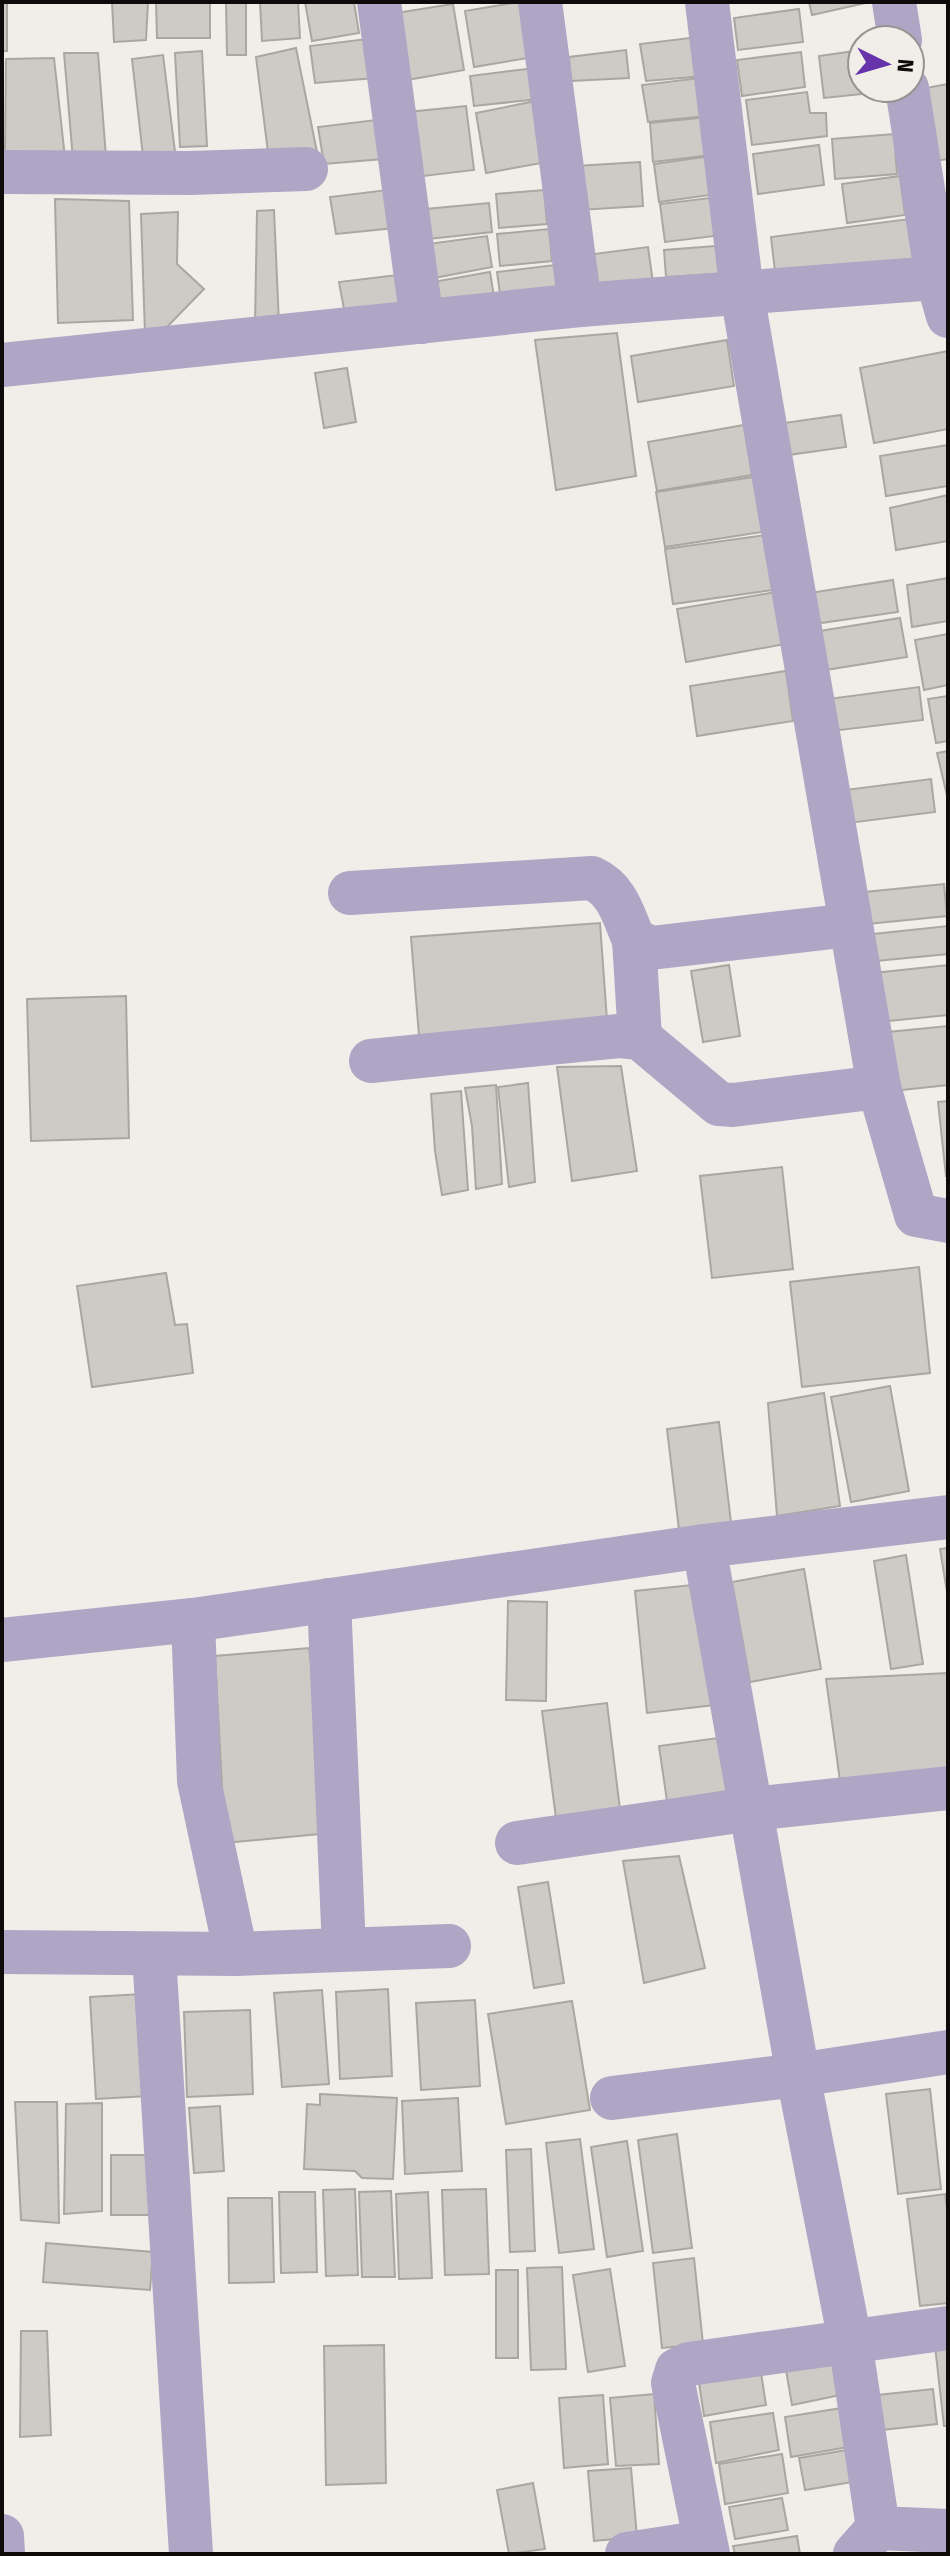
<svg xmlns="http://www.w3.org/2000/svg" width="950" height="2556" font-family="'Fira Sans Condensed',sans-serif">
<rect width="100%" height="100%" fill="#f1ede9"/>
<!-- building -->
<g fill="#cecbc6" stroke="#aaa7a2" stroke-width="2">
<rect x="2" y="2" width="5" height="49"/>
<path d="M112,2h36l-2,38 -32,2z"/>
<path d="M156,2h54v36h-53z"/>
<path d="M226,2h20v53h-19z"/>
<path d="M260,2h38l2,36 -38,3z"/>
<path d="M305,2h49l5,31 -47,8z"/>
<path d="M519,2l9,56 -54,9 -9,-56z"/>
<path d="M809,2h61l-58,13z"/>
<path d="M453,4l11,66 -57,10 -11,-67z"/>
<path d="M799,9l4,33 -65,8 -4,-32z"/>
<path d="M698,37l7,39 -59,5 -6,-37z"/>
<path d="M367,39l8,39 -60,5 -5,-37z"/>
<path d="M296,48l23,114 -49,6 -14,-111z"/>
<path d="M626,50l3,28 -58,3 -2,-24z"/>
<path d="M862,50v38h28v3l-66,7 -5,-42z"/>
<path d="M202,51l5,95 -27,1 -5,-94z"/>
<path d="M801,52l4,35 -63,9 -5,-36z"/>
<path d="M64,53h34l8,104 -33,3z"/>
<path d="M163,55l12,97 -32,4 -11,-97z"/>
<path d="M54,58l11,100 -60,-5 1,-94z"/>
<path d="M535,68l4,31 -65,7 -4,-30z"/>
<path d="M700,78l7,38 -59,6 -6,-37z"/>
<path d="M948,84v75l-25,4 -13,-72z"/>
<path d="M807,92l3,21h16l1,23 -75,9 -6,-45z"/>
<path d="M536,101l11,61 -61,11 -10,-60z"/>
<path d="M466,106l8,64 -59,7 -7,-65z"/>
<path d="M708,117l4,38 -59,7 -3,-39z"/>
<path d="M376,120l7,39 -59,5 -6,-37z"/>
<path d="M894,134l3,40 -62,5 -3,-40z"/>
<path d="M819,145l5,40 -66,9 -5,-40z"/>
<path d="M711,156l6,38 -58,8 -5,-38z"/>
<path d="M640,162l3,44 -64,4 -3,-44z"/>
<path d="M900,176l5,39 -58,8 -5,-39z"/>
<path d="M387,190l8,38 -59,6 -6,-37z"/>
<path d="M544,190l3,34 -48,4 -3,-34z"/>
<path d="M718,197l5,38 -58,7 -5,-38z"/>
<path d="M55,199l74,2 4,119 -75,3z"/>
<path d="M489,203l3,29 -63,7 -3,-30z"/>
<path d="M274,210l5,114 -24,1 2,-114z"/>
<path d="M178,212l-1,52 27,25 -42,43 -17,2 -4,-120z"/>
<path d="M909,219l5,43 -138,18 -5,-43z"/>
<path d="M549,229l3,32 -52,5 -3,-32z"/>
<path d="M487,236l5,31 -58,11 -6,-34z"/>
<path d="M728,245l3,28 -65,4 -2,-27z"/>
<path d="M648,247l6,43 -62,8 -6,-43z"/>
<path d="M555,265l4,36 -57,7 -5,-36z"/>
<path d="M490,272l6,37 -58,9 -5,-36z"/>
<path d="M397,275l7,39 -58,6 -7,-38z"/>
<path d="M617,333l19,143 -80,14 -21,-150z"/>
<path d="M727,340l7,46 -96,16 -7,-46z"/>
<path d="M948,351v78l-74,14 -14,-75z"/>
<path d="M347,368l9,54 -32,6 -9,-55z"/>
<path d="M841,415l5,32 -65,9 -4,-32z"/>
<path d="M744,425l8,50 -95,16 -9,-49z"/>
<path d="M948,445v41l-62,10 -6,-40z"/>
<path d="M753,477l9,55 -97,15 -9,-55z"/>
<path d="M948,495v46l-52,9 -6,-42z"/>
<path d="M765,535l8,55 -100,14 -8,-55z"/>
<path d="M948,578v43l-36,6 -5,-42z"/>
<path d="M893,580l5,32 -91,13 -4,-31z"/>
<path d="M776,592l9,52 -99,18 -9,-53z"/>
<path d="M900,618l7,39 -94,15 -6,-39z"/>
<path d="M948,634v51l-24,5 -9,-50z"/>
<path d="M786,671l7,50 -96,15 -7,-50z"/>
<path d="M919,687l4,33 -91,11 -4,-32z"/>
<path d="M948,696v45l-12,2 -8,-44z"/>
<path d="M948,751v49l-11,-47z"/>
<path d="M931,779l4,33 -86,11 -4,-33z"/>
<path d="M944,884l3,32 -89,9 -3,-32z"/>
<path d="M600,923l8,111 -188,14 -9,-111z"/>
<path d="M948,926v28l-82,8 -2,-27z"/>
<path d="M729,965l11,71 -37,6 -12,-71z"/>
<path d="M948,965v50l-69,7 -5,-49z"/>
<path d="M126,996l3,142 -98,3 -4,-142z"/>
<path d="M948,1026v59l-55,6 -5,-59z"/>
<path d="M621,1066l16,105 -65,10 -15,-114z"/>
<path d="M528,1083l7,99 -26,5 -11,-100z"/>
<path d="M496,1085l6,99 -26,5 -4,-63 -7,-38z"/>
<path d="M461,1091l7,99 -26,5 -7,-44 -4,-57z"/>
<path d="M948,1101v75h-2l-8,-74z"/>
<path d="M782,1167l11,102 -81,9 -12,-102z"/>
<path d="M919,1267l11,106 -128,14 -12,-105z"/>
<path d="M166,1273l9,52 12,-1 6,49 -101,14 -15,-101z"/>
<path d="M890,1386l19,105 -58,11 -20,-105z"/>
<path d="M824,1393l16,113 -63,10 -9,-113z"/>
<path d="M719,1422l13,109 -52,7 -13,-109z"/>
<path d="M948,1548v50l-8,-49z"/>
<path d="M906,1555l17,109 -32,5 -17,-108z"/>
<path d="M804,1569l17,100 -71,13 -18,-100z"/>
<path d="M702,1584l12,121 -67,8 -12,-122z"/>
<path d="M508,1601l39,1 -1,99 -40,-1z"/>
<path d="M309,1648l21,185 -105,10 -10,-187z"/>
<path d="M948,1673v106l-107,9 -15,-109z"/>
<path d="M607,1703l14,115 -64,8 -15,-115z"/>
<path d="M725,1737l8,53 -66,11 -8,-55z"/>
<path d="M679,1856l26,112 -61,15 -21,-122z"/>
<path d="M548,1882l16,101 -30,5 -16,-101z"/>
<path d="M388,1989l4,87 -52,3 -4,-87z"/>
<path d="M322,1990l7,94 -47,3 -8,-94z"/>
<path d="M142,1994l6,102 -52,3 -6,-102z"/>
<path d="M475,2000l5,86 -59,4 -5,-87z"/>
<path d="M572,2001l18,109 -84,14 -18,-110z"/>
<path d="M250,2010l3,84 -66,3 -3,-85z"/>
<path d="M930,2089l11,100 -43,5 -12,-100z"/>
<path d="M320,2094l77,4 -4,81 -31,-1 -7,-7 -51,-2 3,-65 13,1z"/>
<path d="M458,2098l4,73 -57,3 -3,-73z"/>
<path d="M15,2102h42l2,121 -38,-3z"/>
<path d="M102,2103v108l-38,3 2,-110z"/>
<path d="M220,2106l4,65 -30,2 -5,-65z"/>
<path d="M677,2134l15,114 -39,5 -15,-113z"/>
<path d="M580,2139l14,110 -35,4 -13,-110z"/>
<path d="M627,2141l16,110 -36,6 -16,-110z"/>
<path d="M531,2149l4,102 -25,1 -4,-102z"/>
<path d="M111,2155h43l-1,60h-42z"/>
<path d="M355,2189l3,86 -32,1 -3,-86z"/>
<path d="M486,2189l3,85 -44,1 -3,-85z"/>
<path d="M391,2191l4,86h-33l-3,-85z"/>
<path d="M279,2192h36l2,80 -36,1z"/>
<path d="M428,2192l4,86 -33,1 -3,-85z"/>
<path d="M945,2194l3,21v88l-28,3 -13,-107z"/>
<path d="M228,2198h44l2,84 -45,1z"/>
<path d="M46,2243l107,9 -3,38 -107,-8z"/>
<path d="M694,2258l9,86 -41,4 -9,-85z"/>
<path d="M562,2267l4,102 -35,1 -4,-102z"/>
<path d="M610,2269l15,97 -37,6 -15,-97z"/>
<rect x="496" y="2270" width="22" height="88"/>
<path d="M21,2331h26l4,104 -31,2z"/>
<path d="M384,2345l2,138 -60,2 -2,-139z"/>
<path d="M948,2345v81h-4l-9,-80z"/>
<path d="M848,2355l7,37 -63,13 -7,-41z"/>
<path d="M760,2366l6,39 -62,11 -6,-40z"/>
<path d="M933,2389l4,35 -55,6 -4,-35z"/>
<path d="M654,2394l5,70 -43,2 -6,-68z"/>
<path d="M603,2395l5,69 -44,4 -5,-70z"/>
<path d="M848,2407l6,39 -63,11 -6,-40z"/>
<path d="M773,2413l6,37 -63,13 -6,-41z"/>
<path d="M853,2449l5,32 -53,9 -6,-32z"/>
<path d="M782,2454l6,39 -63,11 -6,-40z"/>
<path d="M631,2468l6,69 -43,4 -6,-70z"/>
<path d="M533,2483l12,66 -36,5 -12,-64z"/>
<path d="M782,2498l6,32 -53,9 -6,-32z"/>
<path d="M797,2536l3,18h-65l-2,-8z"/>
</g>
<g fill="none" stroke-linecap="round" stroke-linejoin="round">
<!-- minor -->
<g stroke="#afa6c5" stroke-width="44">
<path d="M379,2l43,320"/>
<path d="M540,2l40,303"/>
<path d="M707,2l35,291 137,794 37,128 32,6"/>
<path d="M894,2l6,38"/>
<path d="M907,88l30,190 11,38"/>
<path d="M2,172l188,1 116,-4"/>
<path d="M2,365l578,-60 368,-28"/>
<path d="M350,893l242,-15c26,12 31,37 42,62l17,8 199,-23"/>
<path d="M634,940l6,98"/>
<path d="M371,1061l248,-25 21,2 79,66 14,1 146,-18"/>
<path d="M329,1600l15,349"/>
<path d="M193,1620l6,161 37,173"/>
<path d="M2,1640l191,-20 511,-74"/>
<path d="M517,1843l235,-34 196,-21"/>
<path d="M2,1952l234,2 213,-8"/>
<path d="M154,1955l37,599"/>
<path d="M612,2098l186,-23 150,-23"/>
<path d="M878,2528l70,3"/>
<path d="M2,2536l1,18"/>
<path d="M627,2554l78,-12"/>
<path d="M708,2554l-35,-171 4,-13 12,-6 259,-36"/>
<path d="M855,2554l23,-26 -28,-187 -52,-266 -94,-529 244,-29"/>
</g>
</g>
<!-- border -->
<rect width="950" height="2556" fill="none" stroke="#0d0b0a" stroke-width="8"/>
<!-- north arrow -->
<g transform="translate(886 64) rotate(95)"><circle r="38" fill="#f1ede9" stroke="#969390" stroke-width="2"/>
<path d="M0-6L14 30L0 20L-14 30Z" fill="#6633aa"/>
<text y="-12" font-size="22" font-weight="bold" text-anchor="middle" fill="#0d0b0a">N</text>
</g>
</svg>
